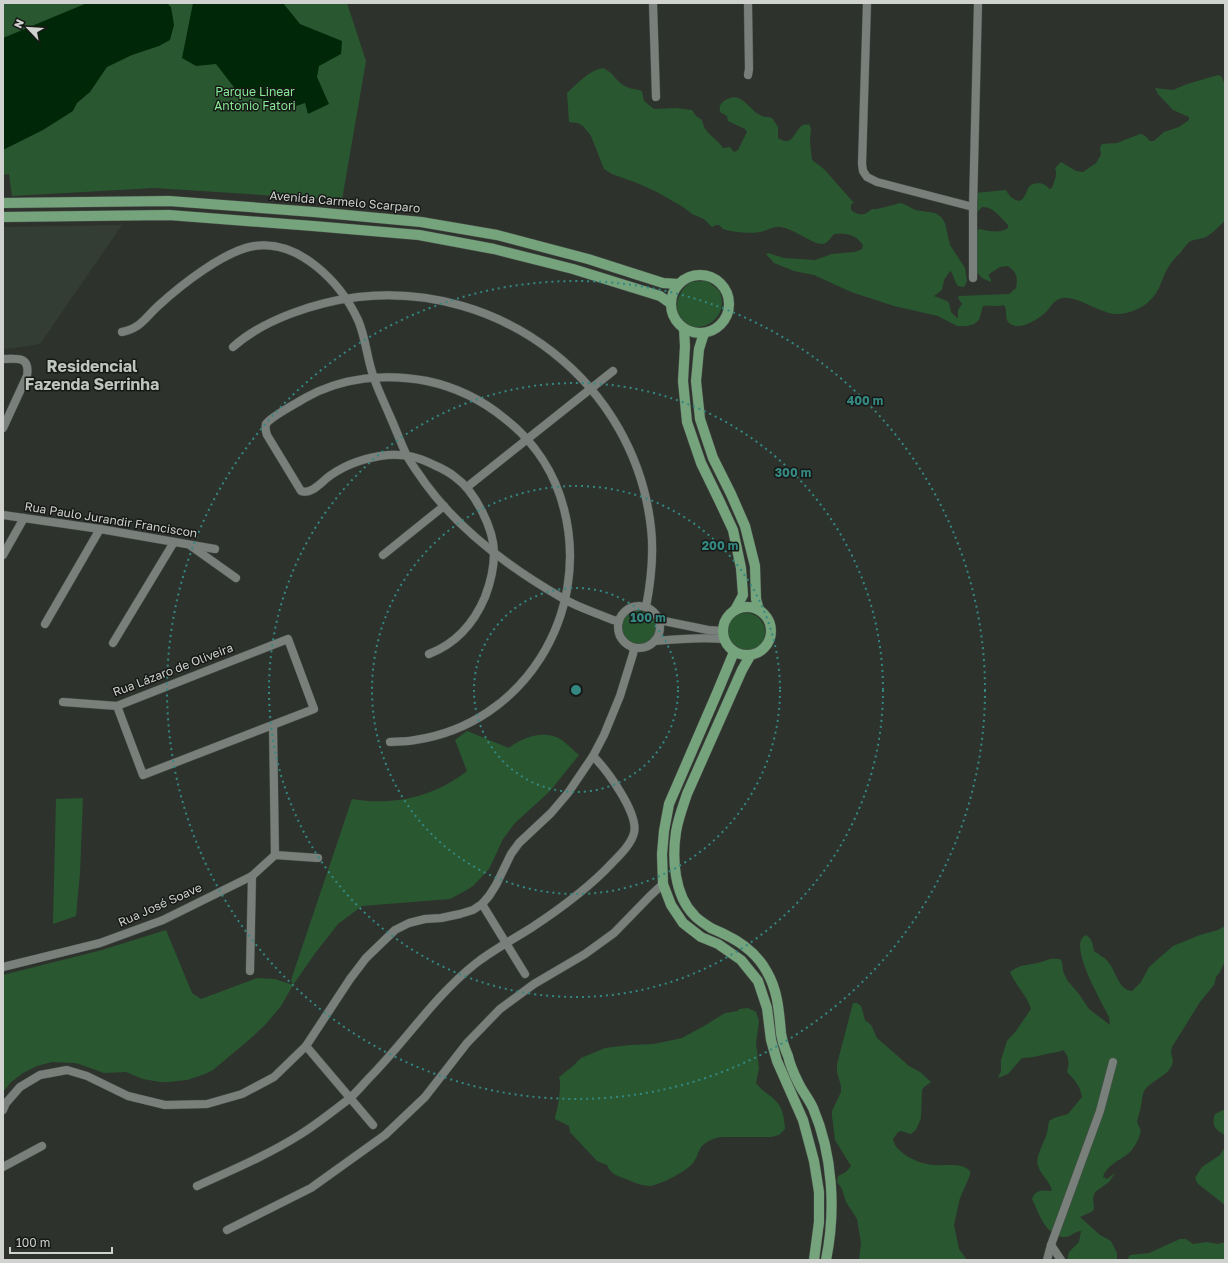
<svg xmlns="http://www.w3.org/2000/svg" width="1228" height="1263" font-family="'Golos Text',sans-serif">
<rect width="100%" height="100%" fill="#2d322d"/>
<!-- built -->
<path fill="#333d34" d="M122,225l-82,119 -26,4 -11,1v-122z"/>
<!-- green -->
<g fill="#295830">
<path d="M3,3h344l19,58 -24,139 -188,-12 -142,8 -3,-22 -6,1z"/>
<path d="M603,68c10,4 12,12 20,17 5,4 13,4 19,6l2,10 10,8 22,-1 16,2 4,6 6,4c3,15 13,16 21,28l7,-1 4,5 4,-2 9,-18 -2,-3 -17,-8 -1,-5 -7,-4c-1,-5 0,-8 4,-11 17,-12 24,8 36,14 3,2 8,2 12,3l6,9v11c16,10 15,-7 25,-13 2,-1 4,0 6,-1l2,5 -1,13 2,18 12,9 30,34 -3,1v6c8,6 14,6 21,-1h5l24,-6 7,3 7,4 20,3 6,4 4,6 5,22 15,23 2,13 -3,6 -6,-1c-4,-4 -4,-12 -8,-15l-6,9 -2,10 -8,6 13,5 2,2 2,9 6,6 1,-1v-7l4,-6 -4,-6 1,-2 50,-2 7,-6c2,-10 1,-16 -8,-22l-8,1 -11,7v2l2,4v2l-9,-4 -8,-9v-36l5,-4c10,2 20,5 29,-1v-3c-8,-8 -15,-19 -26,-18l-6,7 -1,-21 31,-3c3,6 6,9 13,11 2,-1 4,-2 5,-4 3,-4 3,-9 7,-12 6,-3 15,-2 18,4l3,-1c2,-7 6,-13 3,-20l6,-6 15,9 7,1 13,-9 5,-8 -1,-7 2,-4 15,-1 23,-9 4,1 6,6h4l10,-9 15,-5 10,-7v-3l-16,-7 -15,-16 -3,-6 18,2 14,-6 31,-9 4,2 3,9v135c-6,5 -12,12 -19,16 -5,2 -12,2 -17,5 -3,3 -6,7 -8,10 -4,4 -9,9 -12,14 -4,6 -7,15 -10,22 -7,15 -22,24 -39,26 -19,2 -45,-22 -61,-15 -5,2 -9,8 -12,12 -8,8 -28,21 -38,12 -5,-5 -1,-13 -5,-18 -7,2 -13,0 -21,1l-4,14 -5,4 -7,2h-10l-19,-10 -44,-10 -43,-14 -37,-17 -20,-4 -20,-8 -8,-9 2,-1 16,5 31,2 17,-6 23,-2 7,-3 1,-4c-7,-10 -17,-13 -29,-11 -3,3 -6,9 -11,10 -9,1 -29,-15 -42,-17 -8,-1 -14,4 -21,5 -8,2 -29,0 -37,-3 -1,-1 -3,-3 -4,-4h-3l-4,2 -8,-8 -12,-5 -9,-7 -26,-15 -20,-9 -25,-9 -8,-5 -13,-33 -8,-10 -5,-3 -9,-1 -2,-29c11,-10 21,-22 36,-25z"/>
<path d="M707,281c4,3 9,6 12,10 2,3 3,8 3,12 0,19 -27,34 -40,16 -2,-3 -5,-7 -5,-11 -1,-10 6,-22 15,-26 4,-1 10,-1 15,-1z"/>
<circle cx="639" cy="627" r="17"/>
<circle cx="746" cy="632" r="19"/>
<path d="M467,731l42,17c14,-11 36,-19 53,-8 6,5 11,10 17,15l-29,36 -36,33 -11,15 -14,30 -16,17 -8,5 -15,8 -88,7 -24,18 -22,28 -23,33 -12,21 -16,19 -15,14 -37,31 -8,4 -18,6 -18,2h-9l-17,-3 -17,-7 -22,1 -22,-8 -7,-2 -23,-1 -15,4 -14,7 -12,9 -8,10v-117l99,-25 64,-20 26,63 9,6 56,-21 18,1 18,6 -2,-5 61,-181c42,7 82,-2 115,-28l-12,-31z"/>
<path d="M83,798l-3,75 -4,43 -23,8 3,-125z"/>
<path d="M1225,926v35l-5,11 -4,5 -2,8 -14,17 -28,45c-3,8 3,11 0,18 -5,12 -22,16 -28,26 -2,4 -2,10 -3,15 -1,5 -3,10 -4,16l4,9c-2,7 -5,14 -10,20 -9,9 -24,13 -28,26l4,2 8,-6 -6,9 -14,10 -2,6 1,10 -1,3 -13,6 20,18 11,6 6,12v7h-50l2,-8 10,-10 2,-11c-6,0 -11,7 -18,6 -18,-2 -24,-24 -31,-38 3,-10 11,-9 20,-8 -2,-10 -11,-16 -14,-25 -3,-9 5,-21 8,-30 2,-5 2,-10 3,-15l5,-3 14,-4 14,-17c-2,-11 -7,-17 -15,-25 2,-8 3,-15 -4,-22 -4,2 -8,2 -12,3 -10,2 -19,5 -29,5l-14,16 -10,4 3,-7v-11l6,-19 9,-10 15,-22c-4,-14 -15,-23 -21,-37 12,-9 18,-6 31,-10 9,-3 8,-4 19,-3l2,3 1,9 4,9 12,14 10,15 21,16 -1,-8c-9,-18 -29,-52 -29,-72 0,-2 1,-6 3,-8l3,-2c6,3 7,10 8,16 5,4 12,7 15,12 7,9 10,27 23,28l9,-9 8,-15 24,-21 27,-11 18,-5z"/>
<path d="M853,1003h4l4,3 4,14 6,5 6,13 32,28 11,6 11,10 -7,5 -2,3 -1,28 -5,12 -5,4 -10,-3 -3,1 -5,7c2,8 4,9 11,15 8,6 19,10 30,11 11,1 28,-3 36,6v4l-10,23 -6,27 5,24 8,11h-108l2,-17 -4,-24 -11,-17 -4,-13 -5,-7 1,-6 8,-4 5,-6 -16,-26 -3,-24v-5l9,-19v-6l-4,-14v-8z"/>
<path d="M748,1008l8,4 3,9 -3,22 3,25 -3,15c5,7 12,11 18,16 9,8 10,19 11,30l-6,6 -8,2h-50c-7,1 -14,4 -19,9 -4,5 -5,12 -9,17 -6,8 -33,22 -43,23 -8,0 -17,-4 -24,-7 -8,-3 -16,-5 -19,-14l-10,-4 -27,-29 -1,-6 -14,-7v-2c3,-8 7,-32 4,-40l14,-11 8,-8 24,-10 25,-3 24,-1 28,-6 22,-12 21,-13 13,-2 1,-2z"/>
<path d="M1225,1109v26c-10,-5 -14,-10 -10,-21z"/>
<path d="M1225,1147v58l-27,-21 -3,-6 7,-11 18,-12z"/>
<path d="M1180,1239h6l7,5 14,-2 11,2 7,-2v18h-98l3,-5 19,-2z"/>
</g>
<!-- water -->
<g fill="#002808">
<path d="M87,3h80l4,4 3,18 -4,15 -11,6 -27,9 -25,12 -17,25 -13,11 -4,8 -30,19 -40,20v-112z"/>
<path d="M193,3h90l17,21 42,17 -1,13 -22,12 -2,11 12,27 -21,10 -3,-11 -15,5 -23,-8 -27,-5 -24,-31 -20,2 -14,-8z"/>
</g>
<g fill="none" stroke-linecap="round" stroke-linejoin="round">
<defs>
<g id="minor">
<path d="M653,3l3,94"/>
<path d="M867,3l-5,161 1,7 4,6 10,5 96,25"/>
<path d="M748,75l1,-6 -1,-66"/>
<path d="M973,278v-71l5,-204"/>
<path d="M122,332c19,-4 23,-14 36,-26 23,-21 66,-55 96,-60 45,-7 87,37 104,74 8,18 9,40 16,58 4,12 10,24 15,36 6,13 11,27 17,40 5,10 13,20 19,29 35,48 88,87 139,116 15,9 33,14 49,21l6,1"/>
<path d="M233,347c31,-28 84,-45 125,-50 144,-16 277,86 293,231 3,26 0,53 -5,79"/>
<path d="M3,359c16,-1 27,-2 24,17l-24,52"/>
<path d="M467,487l146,-116"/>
<path d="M3,515l97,14 115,20"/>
<path d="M191,546l45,32"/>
<path d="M3,555l21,-37"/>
<path d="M383,555l61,-49"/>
<circle cx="639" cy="627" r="21"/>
<path d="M659,620l49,10 14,1"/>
<path d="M45,624l55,-95"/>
<path d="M655,641c23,-2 45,-4 68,-2"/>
<path d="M113,643l61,-101"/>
<path d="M63,702l54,4 171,-67 26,70 -171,66 -26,-69"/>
<path d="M273,725l2,130"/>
<path d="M390,742c8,-1 17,0 25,-2 109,-16 176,-126 149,-231 -9,-36 -30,-68 -60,-91 -22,-18 -49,-31 -77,-37 -41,-8 -85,-4 -122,17 -8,5 -35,19 -39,26 -1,4 0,8 1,11l34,56c11,4 21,-10 30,-16 16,-11 37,-18 57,-20 18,-1 30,2 46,10 7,3 15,7 21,12 20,14 39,52 39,76 0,14 -4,31 -9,44 -11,26 -30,47 -56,57"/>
<path d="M482,904l43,70"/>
<path d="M3,967l97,-24 63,-23 89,-44 23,-21 43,3"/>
<path d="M250,971l2,-95"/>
<path d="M306,1046l67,79"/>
<path d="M3,1110l3,-7 14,-16 20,-12 27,-5 20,6 41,20 37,9 42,-1 35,-10 32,-17 32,-31 44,-67 16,-21 29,-28 14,-7 16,-4 16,-1 19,-4 13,-4 9,-6 7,-8 7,-11 15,-31 8,-11 32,-30 17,-20 25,-37 11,-21 16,-39 13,-42 1,-6"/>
<path d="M3,1167l39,-21"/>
<path d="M197,1186c35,-16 71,-31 104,-52 16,-10 32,-23 48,-35 8,-7 15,-16 23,-24 35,-36 63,-79 103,-111 18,-14 37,-24 56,-36 29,-19 58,-40 82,-66 8,-8 18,-18 21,-29 5,-20 -28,-64 -41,-77"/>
<path d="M227,1230l84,-42 74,-53 40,-38 42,-54 33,-34 34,-25 51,-30 29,-21 37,-38 12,-11"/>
<path d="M1051,1245l10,15"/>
<path d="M1047,1260l4,-15 49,-134 13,-49"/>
</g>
<g id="major">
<path d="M3,203l166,-2 145,11 107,10 76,13 91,24 75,24 15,1"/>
<path d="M3,217l166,-2 144,11 106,9 75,14 79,20 87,27 10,7"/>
<circle cx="700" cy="304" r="29"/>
<path d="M684,329l1,17 -2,35 4,41 14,41 18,37 14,30 8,38 2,27 -8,15"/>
<path d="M704,333l-5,16 -3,32 4,38 13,39 18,36 14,32 10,40 1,33 3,11"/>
<circle cx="747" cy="631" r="24"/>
<path d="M734,652l-17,41 -48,111 -5,27 -2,23 1,30 8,21 12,18 18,14 17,7 23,16 17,21 9,27 4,32 6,21 26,59 11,41 5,31v30l-5,38"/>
<path d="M750,656l-8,14 -55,124c-4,12 -9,25 -11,38 -4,26 -2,63 18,83 4,5 11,9 17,13 4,2 9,4 13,6 17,8 34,21 43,38 11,19 12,40 14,61 1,8 4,16 7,23 2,9 6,18 10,26 4,9 11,17 15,26 20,47 23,103 13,152"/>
</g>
</defs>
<!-- minor casing -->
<use href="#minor" stroke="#494e4a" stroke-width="9"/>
<!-- major casing -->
<use href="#major" stroke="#494e4a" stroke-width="11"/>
<!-- minor -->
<use href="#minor" stroke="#797f7a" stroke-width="8"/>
<!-- major -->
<use href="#major" stroke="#75a37b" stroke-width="10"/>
</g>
<!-- distance rings -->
<g fill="none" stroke="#358881" stroke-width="2" stroke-dasharray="2 4">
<circle cx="576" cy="690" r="102"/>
<circle cx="576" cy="690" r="204"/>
<circle cx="576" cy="690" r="307"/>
<circle cx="576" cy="690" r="409"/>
</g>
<g text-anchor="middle" stroke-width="3" stroke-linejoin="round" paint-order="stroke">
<!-- park labels -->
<g font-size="12" fill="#85e894" stroke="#171917">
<text x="255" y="96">Parque Linear<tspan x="255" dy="14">Antonio Fatori</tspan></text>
</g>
<!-- street labels -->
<g font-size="12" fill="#cfd2cf" stroke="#171917">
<text transform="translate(345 202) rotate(5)" y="4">Avenida Carmelo Scarparo</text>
<text transform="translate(111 520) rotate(9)" y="4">Rua Paulo Jurandir Franciscon</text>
<text transform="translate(173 670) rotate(-21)" y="4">Rua Lázaro de Oliveira</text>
<text transform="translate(160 905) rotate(-24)" y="4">Rua José Soave</text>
</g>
<!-- district labels -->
<g font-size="16" font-weight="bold" fill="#bec4be" stroke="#171917">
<text x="92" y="372">Residencial<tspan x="92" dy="18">Fazenda Serrinha</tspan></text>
</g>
</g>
<circle cx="576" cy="690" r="6" fill="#358881" stroke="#171917" stroke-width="2"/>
<g font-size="12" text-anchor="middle" font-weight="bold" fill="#358881" stroke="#171917" stroke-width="3" stroke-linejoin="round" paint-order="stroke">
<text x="865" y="405">400 m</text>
<text x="793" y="477">300 m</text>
<text x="720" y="550">200 m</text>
<text x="648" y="622">100 m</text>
</g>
<!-- border -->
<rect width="1228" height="1263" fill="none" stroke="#cfd2cf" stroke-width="8"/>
<!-- north arrow -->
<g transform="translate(28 28) rotate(295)" stroke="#171917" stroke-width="3" paint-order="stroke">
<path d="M0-3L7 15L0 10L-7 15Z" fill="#cfd2cf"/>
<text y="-6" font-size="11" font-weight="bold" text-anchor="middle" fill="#cfd2cf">N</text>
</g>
<!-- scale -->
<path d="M10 1247v6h102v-6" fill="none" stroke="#cfd2cf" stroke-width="2"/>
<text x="16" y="1247" font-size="12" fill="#cfd2cf" stroke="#171917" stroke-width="3" paint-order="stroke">100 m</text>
</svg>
